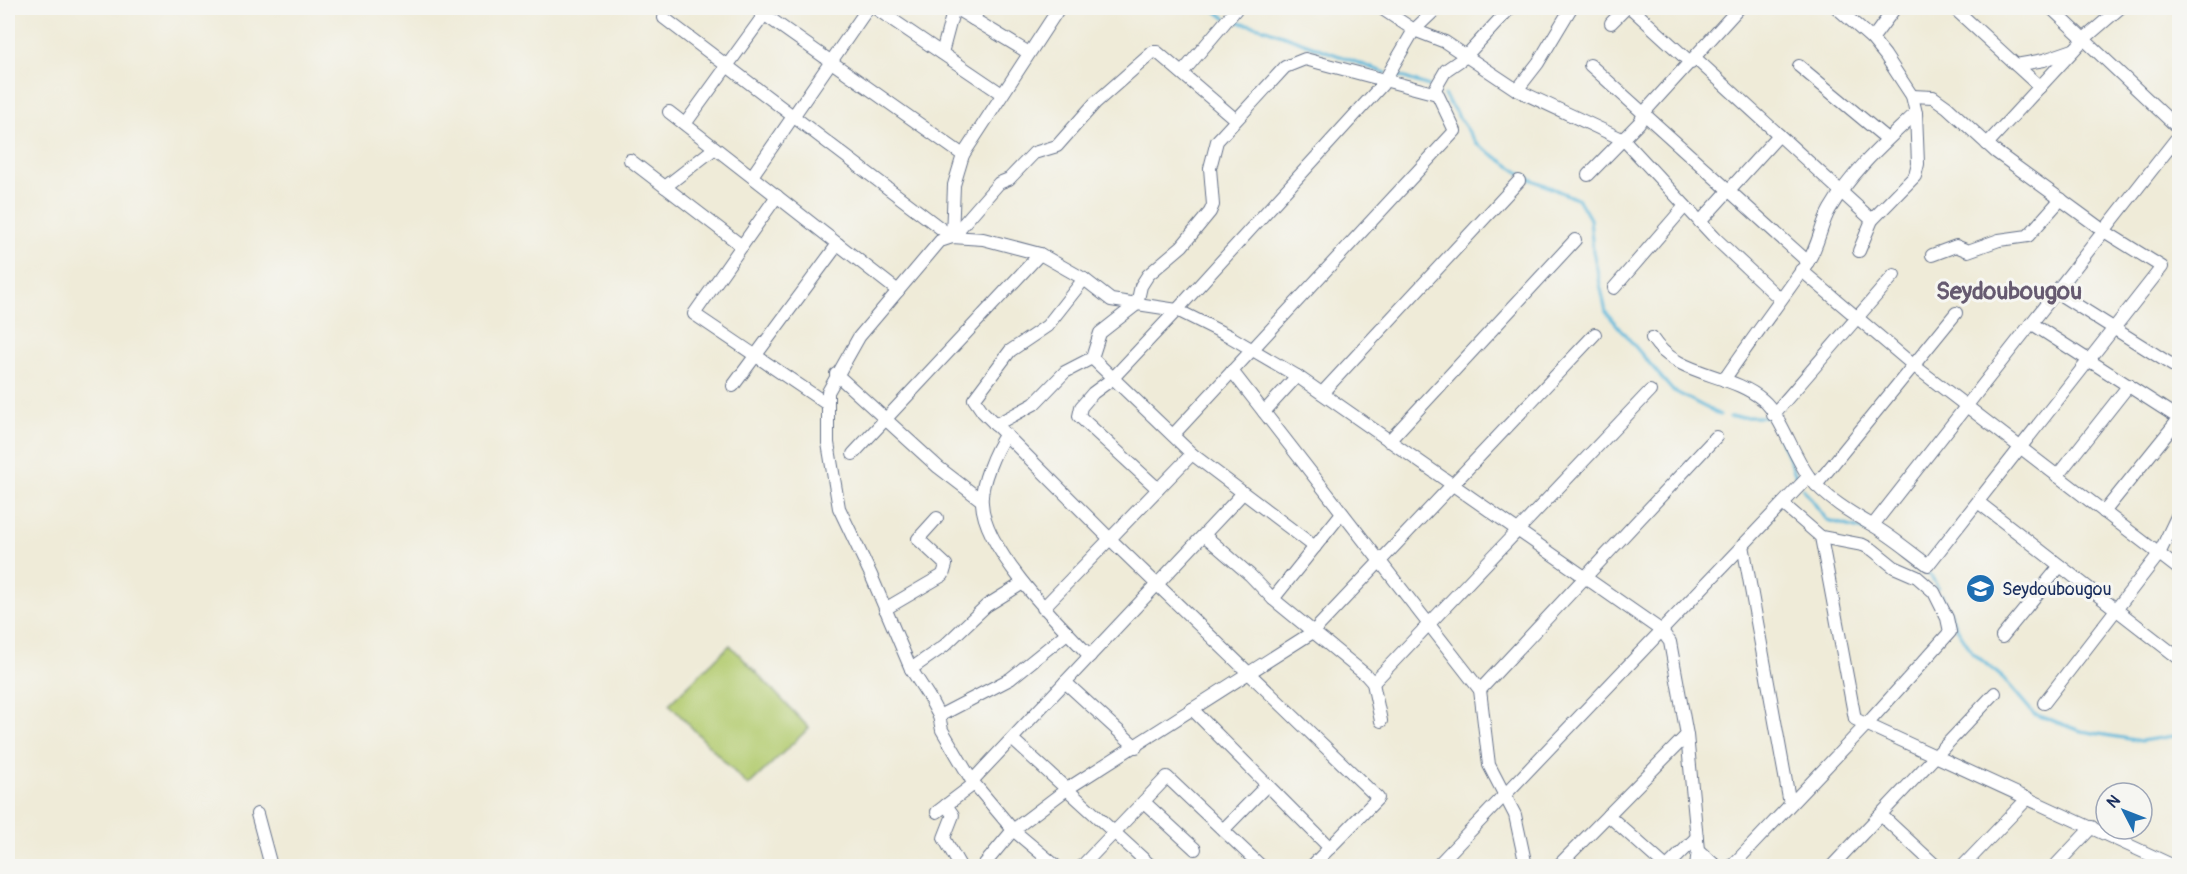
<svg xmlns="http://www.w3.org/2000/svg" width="2187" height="874" font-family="Pangolin,sans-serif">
<rect width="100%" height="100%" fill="#f6f6f2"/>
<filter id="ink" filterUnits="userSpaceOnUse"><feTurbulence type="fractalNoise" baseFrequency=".0167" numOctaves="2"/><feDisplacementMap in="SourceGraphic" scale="12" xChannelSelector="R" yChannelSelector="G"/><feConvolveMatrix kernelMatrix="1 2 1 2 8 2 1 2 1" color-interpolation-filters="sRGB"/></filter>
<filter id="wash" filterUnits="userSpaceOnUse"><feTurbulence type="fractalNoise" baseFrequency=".008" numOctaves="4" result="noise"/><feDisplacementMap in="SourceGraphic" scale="24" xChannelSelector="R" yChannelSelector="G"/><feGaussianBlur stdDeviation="1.35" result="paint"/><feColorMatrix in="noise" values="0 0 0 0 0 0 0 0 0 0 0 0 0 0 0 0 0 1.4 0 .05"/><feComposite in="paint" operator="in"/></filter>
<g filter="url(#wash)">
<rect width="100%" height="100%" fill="#efebd8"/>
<!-- green -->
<path fill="#b4cc71" stroke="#687e68" stroke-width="1.5" d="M730,645l79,83 -61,58 -79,-82z"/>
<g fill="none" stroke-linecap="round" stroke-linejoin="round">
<!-- stream -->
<g stroke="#5db7da" stroke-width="3">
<path d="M1212,8l13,10"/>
<path d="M1231,20l32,8 123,45"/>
<path d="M1393,74l36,12"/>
<path d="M1444,95l33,49 49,33 53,23 11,19 3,32 13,61 66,78 48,25"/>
<path d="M1730,417h41l28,66"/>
<path d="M1803,489l24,31 47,13 57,43 7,12"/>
<path d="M1941,594l17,36 15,23 30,25 31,36 47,17 60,10 39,-6"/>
</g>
</g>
</g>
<g filter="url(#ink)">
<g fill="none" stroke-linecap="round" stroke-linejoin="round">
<defs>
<g id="minor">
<path d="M755,8l208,147"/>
<path d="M875,8l127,86"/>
<path d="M955,8l74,45"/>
<path d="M1381,8l33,22 31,12 72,48 107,50 92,99 63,59"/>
<path d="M1631,8l60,55"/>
<path d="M1837,8l35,31 13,16 27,41 4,17 2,51 -3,12 -43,44 -13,31"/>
<path d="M1954,8l86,79"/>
<path d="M2051,8l129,122"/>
<path d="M664,18l288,219"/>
<path d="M973,19l7,-11"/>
<path d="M1611,23l15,-15"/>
<path d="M1872,39l23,-31"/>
<path d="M942,53l12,-45"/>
<path d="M1695,58l177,162"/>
<path d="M1590,65l218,197"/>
<path d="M2016,65l28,-5 29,-10"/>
<path d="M1799,66l88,73"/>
<path d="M1182,73l55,-65"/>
<path d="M1517,90l21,-27 33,-55"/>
<path d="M669,112l229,179"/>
<path d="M685,124l84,-116"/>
<path d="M1987,144l97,-105 36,-31"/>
<path d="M630,160l112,86"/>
<path d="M1588,175l51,-52 9,-15 91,-100"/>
<path d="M752,176l116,-168"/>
<path d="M665,187l50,-39"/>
<path d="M777,196l-83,118 133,90"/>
<path d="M1700,222l79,-87"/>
<path d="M952,237l47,-54 10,-4 25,-26 23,-7 38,-43 58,-51h4l78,67"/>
<path d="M952,237l2,-52 9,-30 96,-147"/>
<path d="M1932,255l24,-9 12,5 31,-11 29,-4 33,-37"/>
<path d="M1801,270l112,95 267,205"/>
<path d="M1084,279l-37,47 -37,25 -36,48 9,13 127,127 268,259 -66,68"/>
<path d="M1614,288l71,-82"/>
<path d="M2056,292l124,78"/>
<path d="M2031,323l149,96"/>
<path d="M1652,338c25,39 78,34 111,62 18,15 31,58 47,78 16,20 41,35 62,47 20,11 38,27 56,40l234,-298 -58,-36 -108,-79 -49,-45 -14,-10 -21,-1"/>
<path d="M1092,358l100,96 123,93"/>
<path d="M1232,371l248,319 9,75 26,50 11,51"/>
<path d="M836,374l102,93 43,33"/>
<path d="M1724,380c27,-40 56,-78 83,-117 12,-17 13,-37 23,-54 22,-38 54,-66 86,-96"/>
<path d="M733,386l105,-142"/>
<path d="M1322,393l197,-212"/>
<path d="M1264,412l33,-36"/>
<path d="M1773,415l121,-140"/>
<path d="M995,425l39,-21 31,-32 27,-14 8,-25 37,-29 4,-18 7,-11 34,-29 28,-34 3,-7 -3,-37 7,-27 68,-74 20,-8 132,35"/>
<path d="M1006,434c-11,16 -26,51 -24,69 2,47 76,120 108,153"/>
<path d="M1173,435l282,-304 -20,-42 11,-19 19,-13 45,-49"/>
<path d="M1389,441l186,-201"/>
<path d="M853,454l187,-200"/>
<path d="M2057,476l72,-91"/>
<path d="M1816,485l140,-172"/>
<path d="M1158,489l-79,-73 2,-9 12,-14 19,-14 65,-69 205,-225 32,-55 23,-22"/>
<path d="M1978,502l202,157"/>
<path d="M1783,504l38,33 34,182 319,147"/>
<path d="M2104,512l75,-93"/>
<path d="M1873,525l307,-391"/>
<path d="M1204,535l46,40 23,24 93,76 7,8 8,38"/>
<path d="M1743,545l47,259"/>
<path d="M1273,599l69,-86"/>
<path d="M1043,608l149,-154"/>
<path d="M885,609l58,-34 3,-10 -28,-26 19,-21"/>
<path d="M2002,637l58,-71"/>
<path d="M911,669l33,-23 42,-40 37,-23"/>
<path d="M1065,682l71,65"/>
<path d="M1373,683l277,-292"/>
<path d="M1480,690l236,-253"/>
<path d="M2044,703l115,-149 21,-44"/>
<path d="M1192,709l138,139"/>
<path d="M939,716l71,-37 57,-46"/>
<path d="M1012,739l139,127"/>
<path d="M972,781l271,-288"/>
<path d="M1144,802l51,47"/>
<path d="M946,805l7,10 -9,23 16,28"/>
<path d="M937,812l37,-28"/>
<path d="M257,814l14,52"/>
<path d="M1608,815l57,51"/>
<path d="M1881,815l55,51"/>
<path d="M1223,830l44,-45"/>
<path d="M1698,850l18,16"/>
<path d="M983,866l30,-36 54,-41 246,-157 282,-298"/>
<path d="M1056,866l-43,-36 -41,-49 -30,-51 -3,-14 -10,-19 -18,-28 -40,-94 -32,-67 -11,-65v-51l31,-55 81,-96 12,-4 31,2 57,15 44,25 27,21 66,10 52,26 68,40 365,255 8,11 17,93 11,115 -2,16"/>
<path d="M1082,866l85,-89 94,89"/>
<path d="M1437,866l371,-389"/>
<path d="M1558,866l129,-131"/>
<path d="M1668,866l29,-29"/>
<path d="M1732,866l135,-142 83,-92 -3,-14 -13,-26 -17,-15 -23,-10 -21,-17 -10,-5 -42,-8"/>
<path d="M1832,866l163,-173"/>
<path d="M1963,866l65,-68"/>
<path d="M2055,866l37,-39"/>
</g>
</defs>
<!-- minor casing -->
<use href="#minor" stroke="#657189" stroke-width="14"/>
<!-- minor -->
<use href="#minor" stroke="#fff" stroke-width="12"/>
</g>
</g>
<!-- icons -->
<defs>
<symbol id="school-disc" viewBox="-11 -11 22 22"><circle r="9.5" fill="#1f6fb2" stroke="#f6f6f2"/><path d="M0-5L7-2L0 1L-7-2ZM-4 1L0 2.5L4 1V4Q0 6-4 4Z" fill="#fff"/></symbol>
</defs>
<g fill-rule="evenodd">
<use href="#school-disc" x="1964" y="572" width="33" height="33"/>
</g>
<g text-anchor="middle" stroke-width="6" stroke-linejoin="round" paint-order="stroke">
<!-- poi labels -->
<g font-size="18" fill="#1b2f5e" stroke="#f6f6f2" text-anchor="start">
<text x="2002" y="595">Seydoubougou</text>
</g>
<!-- district labels -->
<g font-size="24" font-weight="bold" fill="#665a70" stroke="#f6f6f2">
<text x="2009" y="299">Seydoubougou</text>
</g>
</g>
<!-- margin -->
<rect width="2187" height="874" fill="none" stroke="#f6f6f2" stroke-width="30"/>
<!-- north arrow -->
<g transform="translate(2124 811) rotate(312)"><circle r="28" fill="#f6f6f2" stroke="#9ea6b7" stroke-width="1.5"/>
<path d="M0-4.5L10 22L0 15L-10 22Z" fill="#1f6fb2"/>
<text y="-9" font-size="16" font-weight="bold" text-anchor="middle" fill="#1b2f5e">N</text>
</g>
</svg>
